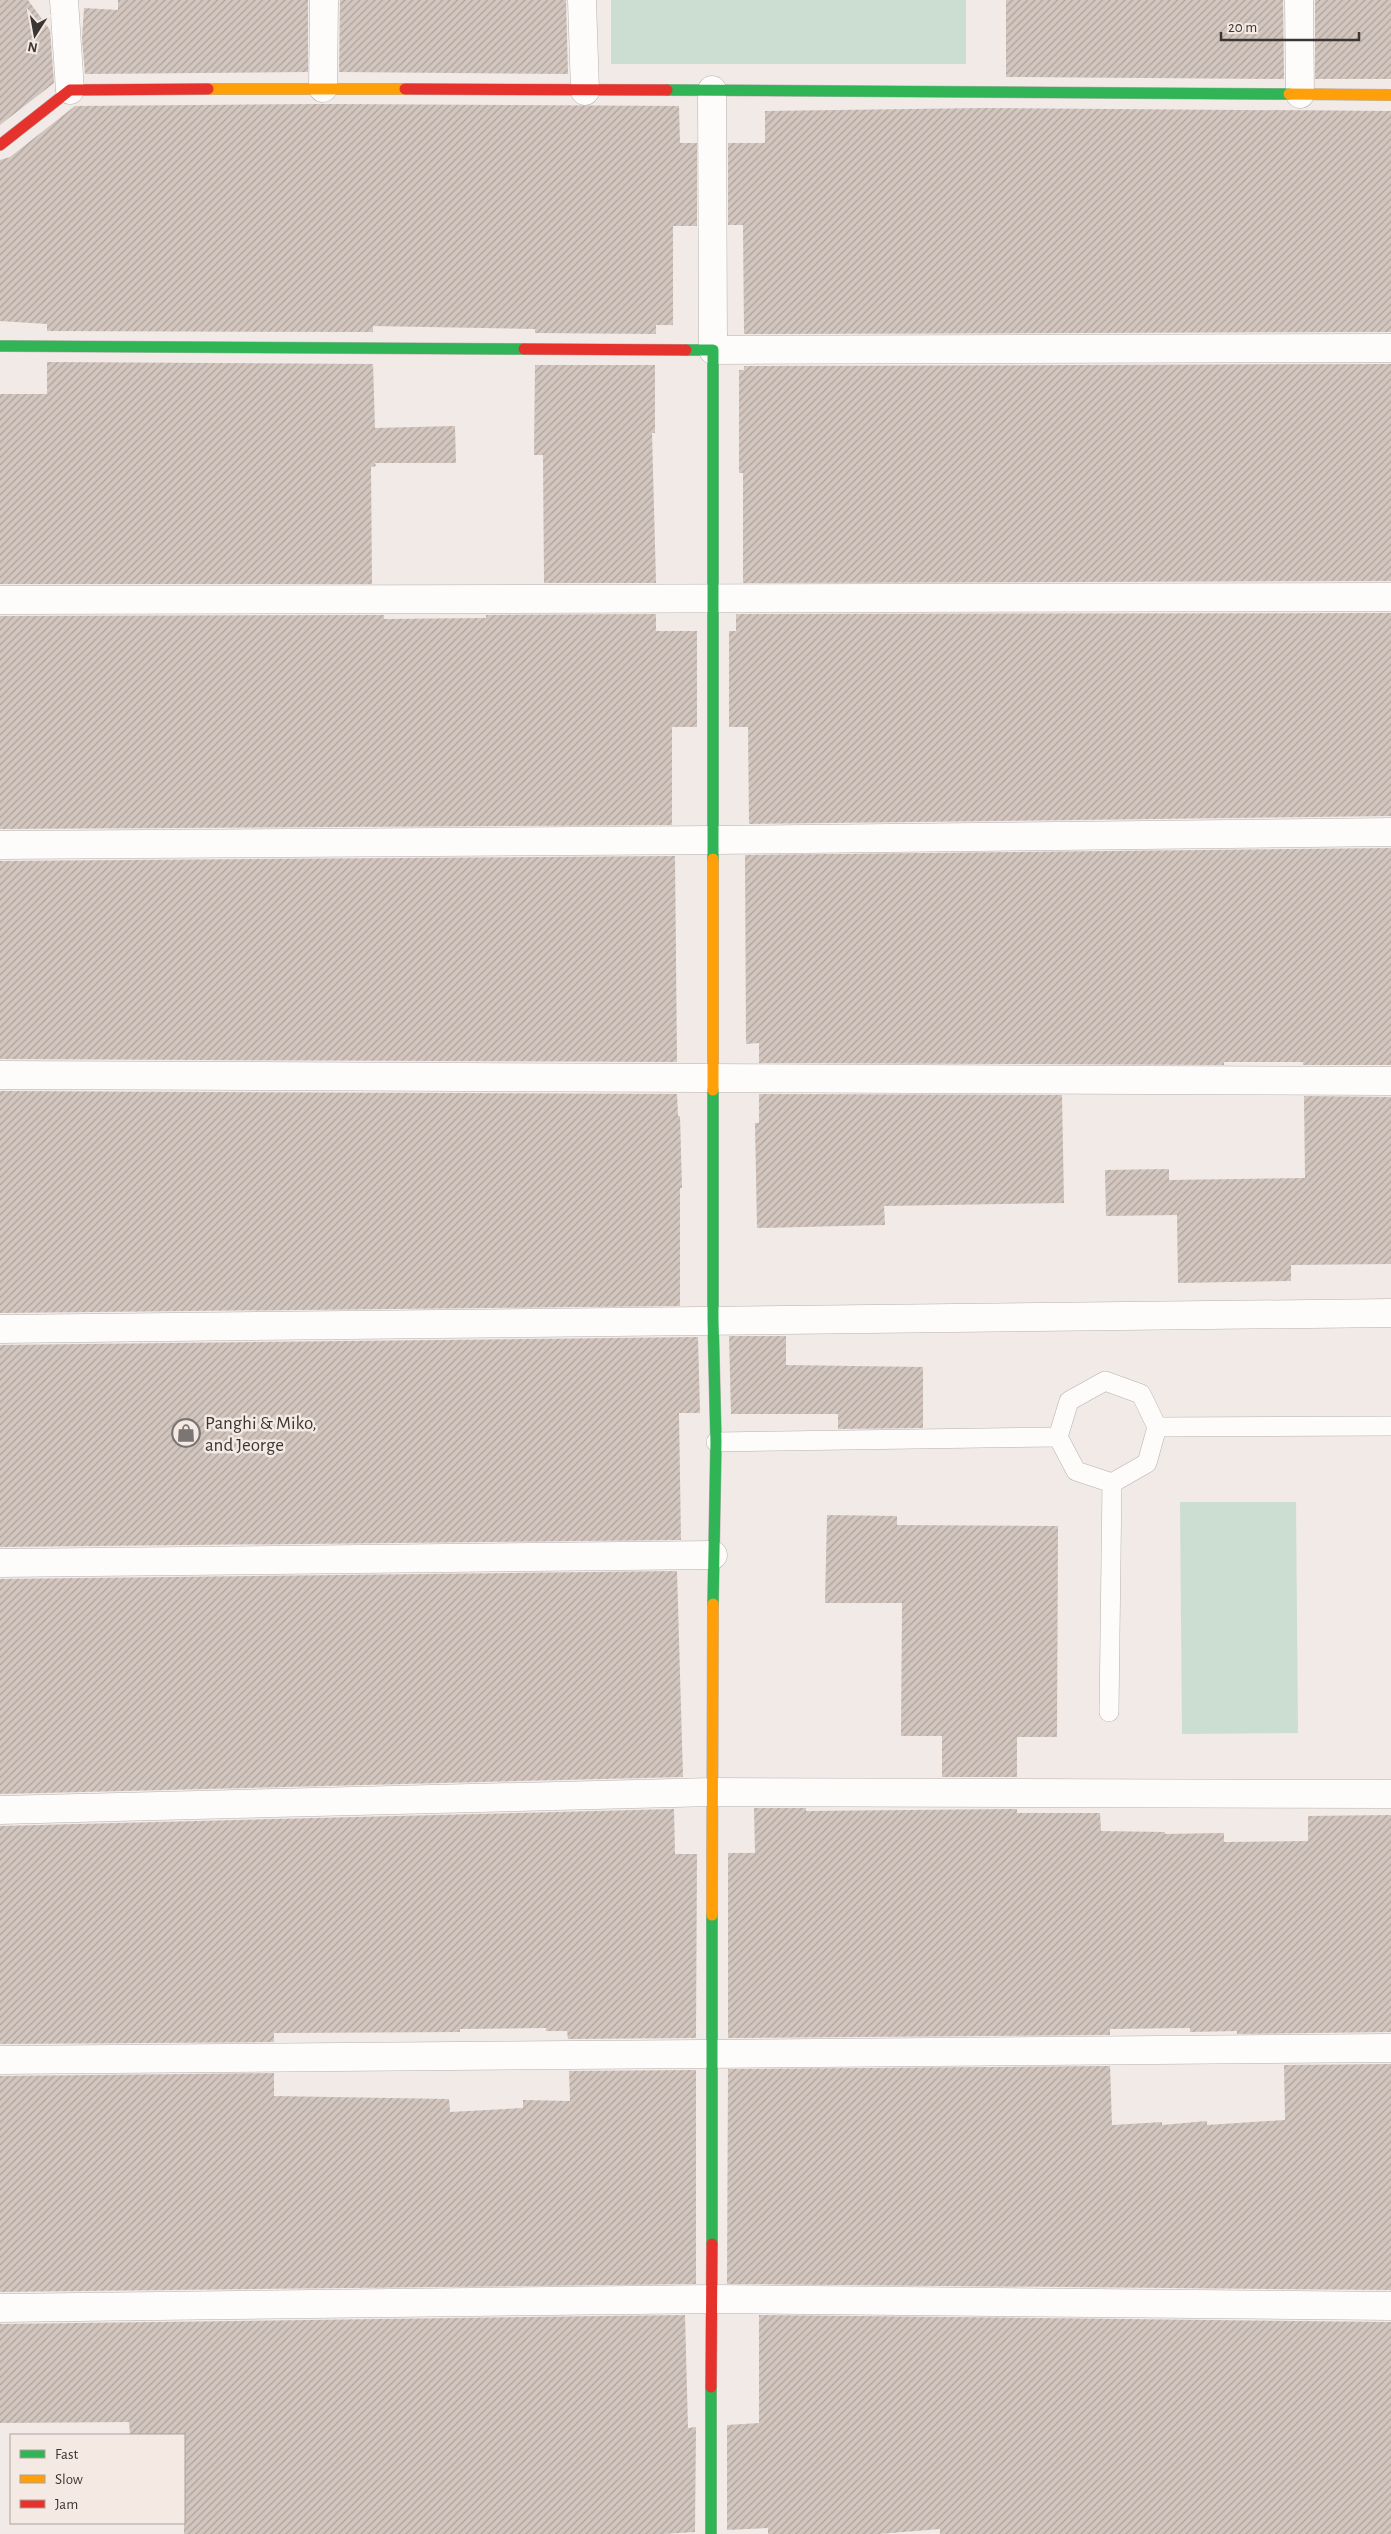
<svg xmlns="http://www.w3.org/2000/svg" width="1391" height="2534" font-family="'Alegreya Sans',sans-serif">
<defs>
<pattern id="building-hatch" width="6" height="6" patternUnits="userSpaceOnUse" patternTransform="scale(1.25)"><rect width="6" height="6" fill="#d3c6bf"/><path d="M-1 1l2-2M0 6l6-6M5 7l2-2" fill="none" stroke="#aca29c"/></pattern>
</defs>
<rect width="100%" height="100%" fill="#f1eae7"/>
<!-- grass -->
<g fill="#ccded2">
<rect x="611" y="0" width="355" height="64"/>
<path d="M1180,1502h116l2,231 -116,1z"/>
</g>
<!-- building -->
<g fill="url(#building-hatch)">
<path d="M0,0h28l22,30 4,53 -54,42z"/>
<path d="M118,0h190v72l-223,2 -3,-35 2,-31 34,2z"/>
<path d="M340,0h226l2,74 -229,-2z"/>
<path d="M1006,0h277l1,79 -278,-2z"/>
<rect x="1315" y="0" width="76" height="79"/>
<path d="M323,104l356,2 1,37h17v83h-24v99h-17v9l-121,-1v-4l-162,-3v6l-326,-1v-7l-47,-3v-161l10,-3 65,-51z"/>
<path d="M983,108l408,3v221l-647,2 -1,-109h-15v-82h37v-32z"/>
<path d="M47,362l326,2 2,64 80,-2 1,37h-81l1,3 -5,1 1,117h-372v-190h47z"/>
<path d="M1391,364v217l-648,2v-110h-4v-103h5v-4z"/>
<path d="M535,365h120v68h-3l4,150h-112l-1,-128h-9z"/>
<path d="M1391,613v203l-642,8 -1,-97h-19v-96h7v-17z"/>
<path d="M656,614v17h41v96h-25v98l-672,4v-213l384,-1v4l102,-1v-3z"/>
<path d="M1391,848v217h-88v-3h-79v3l-465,-2v-20l-13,1 -1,-189z"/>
<path d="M675,856l2,206 -677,-3v-198z"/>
<path d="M0,1091l677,3 1,22h2l2,72h-2v118l-680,7z"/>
<path d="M759,1094l303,1 2,108 -180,3 1,19 -128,3 -2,-105h4z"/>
<path d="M1304,1096l87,1v167l-100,1v16l-113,2 -1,-68 -71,1 -1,-46 64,-1v11l136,-2z"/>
<path d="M729,1336h57v29l137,2v61l-85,1v-15h-107z"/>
<path d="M698,1337l2,76h-21l2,127 -681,7v-202z"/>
<path d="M827,1515l70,1v9l161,1 -1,211h-40v40h-75v-41h-41l1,-133h-77z"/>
<path d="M677,1571l6,206 -683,17v-215z"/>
<path d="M754,1808h52v3l211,-2v4h83l1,18 64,1v2l59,-1v9l84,-1v-25l83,-1v217l-154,2v-3l-47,1v-4l-80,1v6l-382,3v-185h27z"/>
<path d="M674,1809l1,45h22l-1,184 -128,1 -1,-8h-21v-3l-86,1v3l-186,1v9l-274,2v-218z"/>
<path d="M1391,2064v226l-664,-6 1,-215 382,-3 2,59 50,-3v3l45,-4v4l78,-5 -1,-55z"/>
<path d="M696,2070v214l-696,8v-216l274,-3v23l175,3 1,13 73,-4v-8l47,1 -1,-30z"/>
<path d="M685,2315l3,113 8,-1 -1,105 -32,2h-479v-99h-54l-1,-13 -129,1v-99z"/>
<path d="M759,2315l632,7v212h-451v-5l-61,5h-111v-6l-41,2v-105l32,-2z"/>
</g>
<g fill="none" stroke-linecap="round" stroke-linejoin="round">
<defs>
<g id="lane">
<path d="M1105,1381l36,13 16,33 -10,36 -35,20 -36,-12 -18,-34 11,-36z"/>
<path d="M1157,1427l234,-1"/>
<path d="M716,1442l342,-5"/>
<path d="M1109,1712l3,-229"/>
</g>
<g id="street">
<path d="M64,0l6,90"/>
<path d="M582,0l3,91"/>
<path d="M1299,0l1,94"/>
<path d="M323,88l1,-88"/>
<path d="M712,90l1,260 678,-2"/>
<path d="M0,600l1391,-3"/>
<path d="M0,845l714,-5 677,-8"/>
<path d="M0,1075l1391,6"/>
<path d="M0,1329l1391,-16"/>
<path d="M0,1563l713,-8"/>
<path d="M0,1810l713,-18 678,2"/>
<path d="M0,2060l1391,-12"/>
<path d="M0,2308l713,-9 678,7"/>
</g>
<g id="fast">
<path d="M667,90l622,4"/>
<path d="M0,346l524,3"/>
<path d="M686,350h27v509"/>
<path d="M713,1604l3,-162 -3,-122v-230"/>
<path d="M712,2244v-329"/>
<path d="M711,2534v-147"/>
</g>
<g id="slow">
<path d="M208,89h197"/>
<path d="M1289,94l102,1"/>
<path d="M713,859v231"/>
<path d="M712,1915l1,-311"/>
</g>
<g id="jam">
<path d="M405,89l262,1"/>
<path d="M0,145l70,-55 138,-1"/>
<path d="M524,349l162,1"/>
<path d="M711,2387l1,-143"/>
</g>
</defs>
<!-- lane casing -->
<use href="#lane" stroke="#b7b2af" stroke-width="20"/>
<!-- street casing -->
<use href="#street" stroke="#b7b2af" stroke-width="29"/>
<!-- fast casing -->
<use href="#fast" stroke="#b7b2af" stroke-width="12"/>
<!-- slow casing -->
<use href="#slow" stroke="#b7b2af" stroke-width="12"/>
<!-- jam casing -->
<use href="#jam" stroke="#b7b2af" stroke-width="12"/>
<!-- lane -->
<use href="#lane" stroke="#fdfcfb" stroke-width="19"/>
<!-- street -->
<use href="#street" stroke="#fdfcfb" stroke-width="28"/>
<!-- fast -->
<use href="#fast" stroke="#30b455" stroke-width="11"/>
<!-- slow -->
<use href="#slow" stroke="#ff9f0a" stroke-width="11"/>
<!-- jam -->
<use href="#jam" stroke="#e5322d" stroke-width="11"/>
</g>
<!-- icons -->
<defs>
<symbol id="shop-ring" viewBox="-11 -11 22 22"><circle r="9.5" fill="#f5e9e3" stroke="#7b7573" stroke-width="1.5"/><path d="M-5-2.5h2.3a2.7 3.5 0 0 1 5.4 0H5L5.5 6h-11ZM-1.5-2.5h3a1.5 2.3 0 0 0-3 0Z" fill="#7b7573"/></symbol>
</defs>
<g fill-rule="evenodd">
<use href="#shop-ring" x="170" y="1417" width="32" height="32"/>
</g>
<g text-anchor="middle" stroke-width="5" stroke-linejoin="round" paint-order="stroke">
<!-- poi labels -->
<g font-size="19" fill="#3b3634" stroke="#f5e9e3" text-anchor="start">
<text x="205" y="1429">Panghi &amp; Miko,<tspan x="205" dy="22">and Jeorge</tspan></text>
</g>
</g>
<!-- legend -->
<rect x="10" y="2434" width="175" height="90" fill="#f5e9e3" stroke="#aba19d"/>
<rect x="20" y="2450" width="25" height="8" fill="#30b455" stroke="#aba19d"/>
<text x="55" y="2459" font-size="15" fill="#3b3634">Fast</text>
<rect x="20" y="2475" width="25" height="8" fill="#ff9f0a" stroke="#aba19d"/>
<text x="55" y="2484" font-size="15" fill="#3b3634">Slow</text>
<rect x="20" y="2500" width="25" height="8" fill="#e5322d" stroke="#aba19d"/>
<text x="55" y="2509" font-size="15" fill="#3b3634">Jam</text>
<!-- north arrow -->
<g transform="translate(35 35) rotate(191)" stroke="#f5e9e3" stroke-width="4" paint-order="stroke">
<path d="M0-4L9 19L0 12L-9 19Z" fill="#3b3634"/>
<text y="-8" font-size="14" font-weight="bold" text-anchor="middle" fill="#3b3634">N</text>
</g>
<!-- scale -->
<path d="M1221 32v8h138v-8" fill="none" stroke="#3b3634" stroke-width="2.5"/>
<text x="1228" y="32" font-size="15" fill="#3b3634" stroke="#f5e9e3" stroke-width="4" paint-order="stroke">20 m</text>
</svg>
